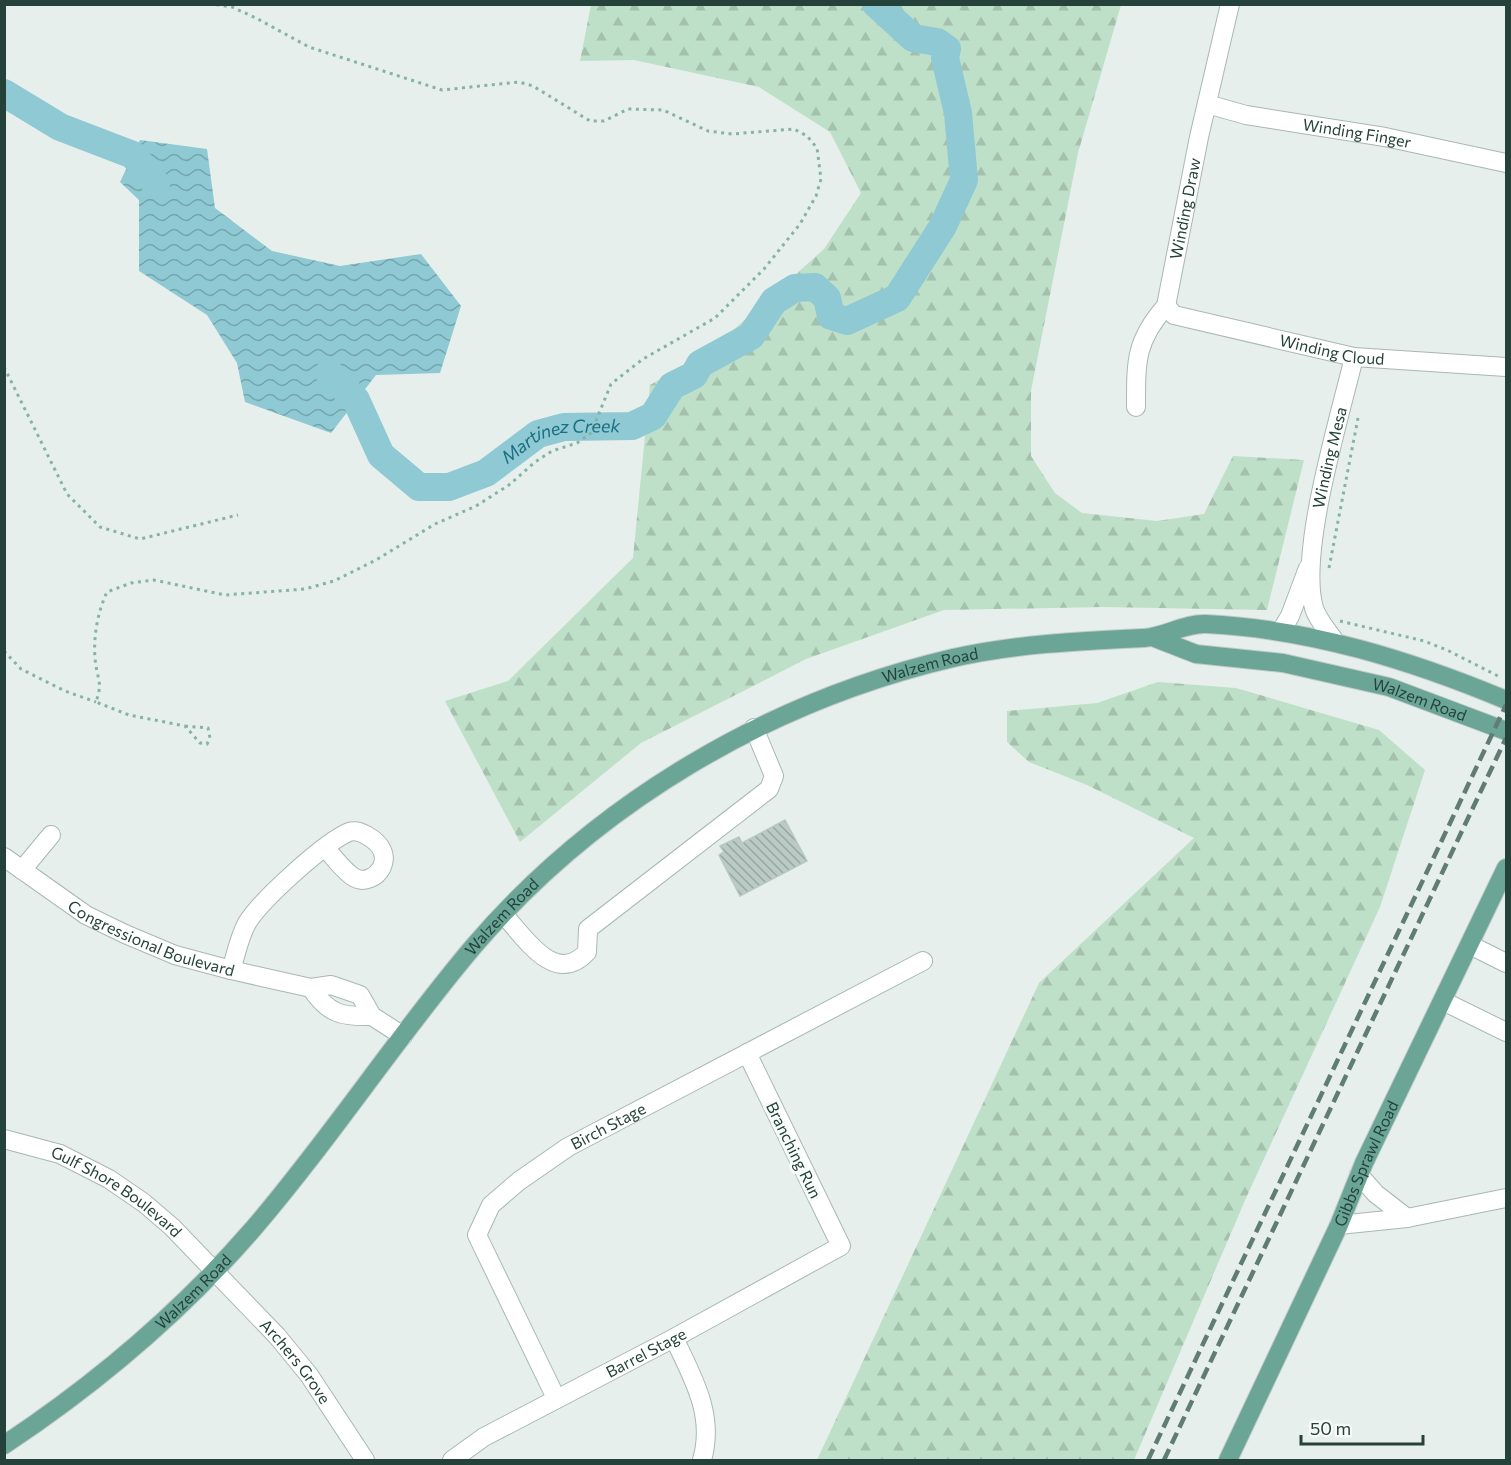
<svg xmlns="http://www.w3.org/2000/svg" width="1511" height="1465" font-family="Commissioner,sans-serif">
<defs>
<pattern id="forest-firs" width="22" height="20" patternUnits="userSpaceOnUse" patternTransform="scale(1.5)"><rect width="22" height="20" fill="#bfe0c8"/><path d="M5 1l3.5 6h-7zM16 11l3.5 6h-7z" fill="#a4c1ad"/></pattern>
<pattern id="water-waves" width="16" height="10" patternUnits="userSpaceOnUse" patternTransform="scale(1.5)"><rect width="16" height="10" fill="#8ec9d4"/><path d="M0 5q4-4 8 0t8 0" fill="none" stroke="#74a5ad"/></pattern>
<pattern id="building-back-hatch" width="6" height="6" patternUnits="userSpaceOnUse" patternTransform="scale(1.5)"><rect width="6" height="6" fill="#bbcac4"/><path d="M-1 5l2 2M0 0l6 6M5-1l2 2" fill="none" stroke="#98a6a0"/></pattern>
</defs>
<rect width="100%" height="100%" fill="#e6efeb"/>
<!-- forest -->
<g fill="url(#forest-firs)">
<path d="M591,5h530l-43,148 -47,238v65l24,37 27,20 75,8 47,-7 29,-58 71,4 -37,150 -164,-3 -159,3 -138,49 -165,84 -121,99 -75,-141 63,-20 125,-123 17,-173 63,-37 111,-99 37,-56 -31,-61 -71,-45 -125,-27 -54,1z"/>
<path d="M1158,682l78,6 143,42 46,40 -45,137 -134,291 -112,262h-317l222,-477 155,-145 -107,-53 -58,-23 -22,-20v-31l90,-8z"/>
</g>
<!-- water -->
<path fill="url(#water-waves)" d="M140,140l67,9 8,59 57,43 68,15 81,-12 40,52 -21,67 -64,2 -45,58 -86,-31 -8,-39 -30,-48 -68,-44v-71l-19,-18z"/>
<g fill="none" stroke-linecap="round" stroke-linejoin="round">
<!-- river -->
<g stroke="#8ec9d4" stroke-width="28">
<path d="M4,93l56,34 73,28 23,29"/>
<path id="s1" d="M329,373l27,27 25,55 38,32h30l37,-14 52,-39 26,-7 68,-1 21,-10 19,-30 22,-11 6,-11 51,-28 23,-35 21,-13 20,-1 12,11 4,18 16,5 50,-23 46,-72 21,-46 -6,-67 -13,-55 2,-9 -10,-7 -24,-4 -37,-34"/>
</g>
</g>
<!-- building -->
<path fill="url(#building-back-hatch)" stroke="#b8c9c2" stroke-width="1.5" d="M785,820l22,41 -67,35 -21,-41 5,-3 -4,-6 19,-9 3,6z"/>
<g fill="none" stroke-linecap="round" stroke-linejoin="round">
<defs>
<g id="minor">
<path id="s2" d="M1207,104l39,11 139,22 121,26"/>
<path id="s3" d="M1166,306l8,9 180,42 152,10"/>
<path id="s4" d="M1136,407c0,-45 -1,-66 30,-101l33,-169 31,-133"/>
<path d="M1281,631l9,-15 18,-48"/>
<path id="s5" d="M1336,643c-7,-11 -18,-22 -22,-35 -16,-56 26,-191 40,-251"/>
<path id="s6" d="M4,857l82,58 39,19 50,21 56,15 80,18 20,-3 29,10 12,21 31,20"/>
<path d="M22,870l29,-35"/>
<path d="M504,915c22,24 51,71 83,37l1,-23 181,-140 5,-13 -20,-48"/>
<path d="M1470,945l36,18"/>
<path d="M231,970c5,-15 8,-33 16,-47 14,-23 78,-81 102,-91 6,-2 12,0 17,3 37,20 8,53 -11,43 -11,-6 -21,-21 -29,-29"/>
<path d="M311,988c17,26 31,29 61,28"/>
<path d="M1443,1001l63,31"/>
<path id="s7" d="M4,1139l56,15 49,25 35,24 28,24 105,109 32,39 56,85"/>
<path d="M1359,1175l17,19 31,24"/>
<path d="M1339,1225l68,-7 99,-20"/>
<path d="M674,1338c19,40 41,77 28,122"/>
<path id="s8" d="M556,1398l-79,-163 14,-30 28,-24 49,-34 355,-186"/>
<path id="s9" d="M452,1460l32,-23 190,-99 167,-92 -94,-193"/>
</g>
<g id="major">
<path id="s10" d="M1155,638l41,16 87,9 106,24 117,44"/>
<path id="s11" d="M4,1445c92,-61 177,-133 249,-216 78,-91 143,-191 220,-282 123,-144 296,-246 480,-289 62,-14 127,-17 191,-20 21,-1 40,-15 62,-14 104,5 204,36 300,76"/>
<path id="s12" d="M1228,1460l111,-235 25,-62 142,-295"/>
</g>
</defs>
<!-- minor casing -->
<use href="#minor" stroke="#a8b8b2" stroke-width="20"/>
<!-- major casing -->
<use href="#major" stroke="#c2cac8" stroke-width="20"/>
<!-- path -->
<g stroke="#86b3a5" stroke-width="3" stroke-dasharray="3 4.5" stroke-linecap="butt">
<path d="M4,367l63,127 33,33 40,12 98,-24"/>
<path d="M1329,568l29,-150"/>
<path d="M1340,621l84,20 23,9 53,27"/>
<path d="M4,651l17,18 44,22 31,11"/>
<path d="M185,726l23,2 2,10 -3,6 -7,-1 -15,-17 -56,-11 -33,-13c6,-18 3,-19 0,-36 -4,-24 1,-53 11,-74l24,-9 23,-3 71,15 80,-6 29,-8 42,-21 59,-36 41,-18 33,-21 26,-23 17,-11 25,-8 14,-10 20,-49 32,-25 72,-41 49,-49 36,-45 16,-28 5,-17 -4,-31 -10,-12 -13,-7 -62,5 -24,-3 -45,-21 -35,-1 -24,12h-14l-57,-35 -14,-4 -77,8 -133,-43 -53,-29 -24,-11 -20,-3"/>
</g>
<!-- minor -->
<use href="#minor" stroke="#fff" stroke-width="18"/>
<!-- major -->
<use href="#major" stroke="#6aa596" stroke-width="18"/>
<!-- rail -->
<g stroke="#5f7d75" stroke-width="4.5" stroke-dasharray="12 6" stroke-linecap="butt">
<path d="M1148,1460l358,-755"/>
<path d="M1164,1460l342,-722"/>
</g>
</g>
<g text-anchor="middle" stroke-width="6" stroke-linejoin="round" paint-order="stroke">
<!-- street labels -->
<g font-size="16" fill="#24423a" stroke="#f7fbf9">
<text dy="6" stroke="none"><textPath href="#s2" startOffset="153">Winding Finger</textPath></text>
<text dy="6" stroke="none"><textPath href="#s4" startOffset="208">Winding Draw</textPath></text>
<text dy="6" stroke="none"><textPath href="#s3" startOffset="174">Winding Cloud</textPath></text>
<text dy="6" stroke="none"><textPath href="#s5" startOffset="194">Winding Mesa</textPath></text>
<text dy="6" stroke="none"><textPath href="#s11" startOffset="1234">Walzem Road</textPath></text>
<text dy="6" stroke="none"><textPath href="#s10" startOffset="273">Walzem Road</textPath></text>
<text dy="6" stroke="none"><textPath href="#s11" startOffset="730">Walzem Road</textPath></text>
<text dy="6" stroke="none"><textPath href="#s6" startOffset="170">Congressional Boulevard</textPath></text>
<text dy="6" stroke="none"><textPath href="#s8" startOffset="356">Birch Stage</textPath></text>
<text transform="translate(794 1150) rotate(64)" y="6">Branching Run</text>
<text dy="6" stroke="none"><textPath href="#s12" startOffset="327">Gibbs Sprawl Road</textPath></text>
<text dy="6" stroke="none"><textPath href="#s7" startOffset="126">Gulf Shore Boulevard</textPath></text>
<text dy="6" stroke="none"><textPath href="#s11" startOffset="244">Walzem Road</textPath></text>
<text dy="6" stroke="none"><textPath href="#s9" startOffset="222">Barrel Stage</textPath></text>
<text dy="6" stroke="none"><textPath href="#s7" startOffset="375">Archers Grove</textPath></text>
</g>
<!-- water labels -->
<g font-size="18" font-style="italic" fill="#1c6f80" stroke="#f7fbf9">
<text dy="6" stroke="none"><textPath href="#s1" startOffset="303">Martinez Creek</textPath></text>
</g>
</g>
<!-- border -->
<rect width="1511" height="1465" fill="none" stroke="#24423a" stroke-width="12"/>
<!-- scale -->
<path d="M1301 1435v9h122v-9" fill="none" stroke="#24423a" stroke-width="3"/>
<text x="1310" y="1435" font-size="18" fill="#24423a" stroke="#f7fbf9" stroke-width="4.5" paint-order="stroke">50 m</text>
</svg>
